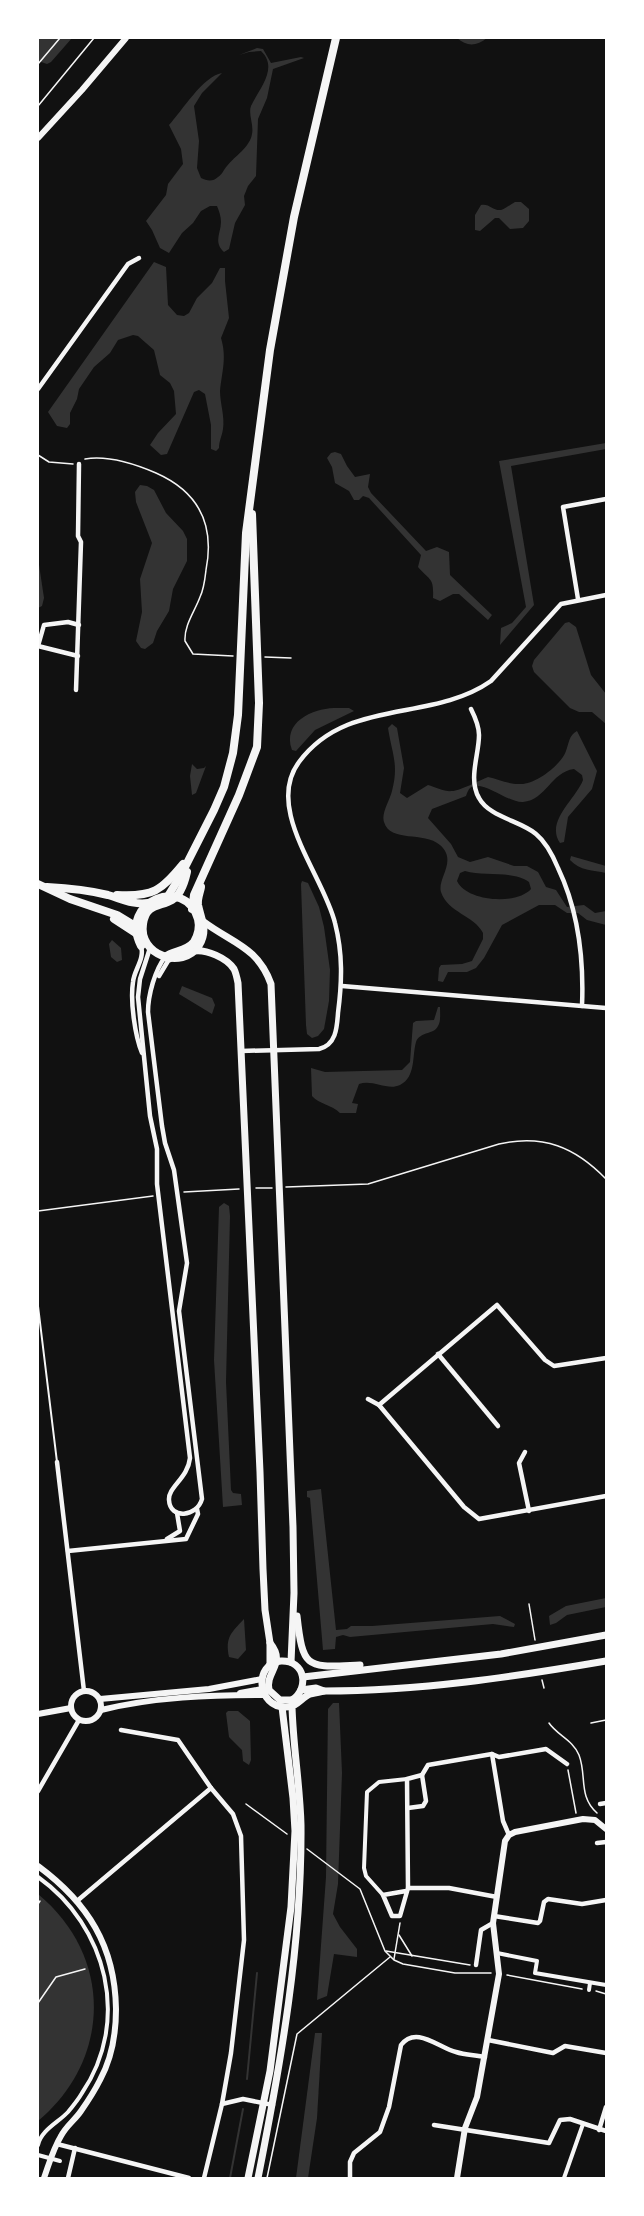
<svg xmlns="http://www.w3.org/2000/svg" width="644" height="2216" font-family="Lato,sans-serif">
<rect width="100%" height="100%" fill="#111"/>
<!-- water -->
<g fill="#333" fill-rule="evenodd">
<path d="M38,38h34l-21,24 -4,2 -9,-3z"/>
<path d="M457,38h30c-10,8 -20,9 -30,0z"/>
<path d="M257,48l6,1 8,14 30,-6 3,1 -31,11 -6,29 -9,21 -2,57 -8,10 -4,10 1,9 -10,18 -6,26 -5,3c-11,-10 -3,-19 -3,-30 0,-6 -2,-11 -4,-16h-7l-9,5 -8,12 -11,10 -13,20 -9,-5 -8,-18 -6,-9 20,-26 2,-11 15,-20 -2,-15 -12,-24c13,-14 34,-49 53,-52l-20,20 -8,13 5,35 -2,27 4,10c6,3 12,4 17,-1 4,-2 6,-8 9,-11 8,-10 23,-19 25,-32 2,-9 -4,-20 -1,-28 8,-17 28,-38 10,-55l-12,1 -10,3z"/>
<path d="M515,202h6l8,7v12l-6,7 -13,1 -11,-11h-4l-15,13 -5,-1v-15l6,-10c8,-2 12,6 20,5 4,-1 10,-6 14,-8z"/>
<path d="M154,262l12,5 2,38 9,10 7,1 5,-3 8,-15 15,-15 8,-15h5v13l4,37 -8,20c6,20 1,33 -1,53 0,12 5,26 3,38 -1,7 -4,12 -4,19l-3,3 -5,-2v-24l-6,-31 -6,-4 -5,2 -27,62 -6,1 -11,-10 8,-12 18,-19 -2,-23 -4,-8 -10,-8 -6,-25 -16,-14 -5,-1 -15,5 -8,13 -16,14 -15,22 -2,10 -7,14v11l-3,4 -10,-2 -9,-14z"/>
<path d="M606,443v6l-95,17 23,139 -34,40 1,-17 11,-5 14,-16 -27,-146z"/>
<path d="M335,452l6,2 6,12 8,11 15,-3 -2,13 3,6 55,58 11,-4 12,5 1,23 42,40 -4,5 -29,-26h-6l-13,7 -7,-3c1,-21 -3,-17 -15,-31l3,-12 -52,-57 -6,-2 -4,4h-5l-5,-9 -14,-8 -3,-16 -5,-9 4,-5z"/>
<path d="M140,485l7,1 7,4 12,23 17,18 4,8v22l-14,28 -4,22 -12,20 -4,12 -8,6 -4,-1 -5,-7 6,-29 -2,-33 12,-36 -16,-41 -1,-10z"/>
<path d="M38,558l6,40 -2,8 -4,2z"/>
<path d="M569,622l7,5 15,48 15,19v30l-14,-12h-13l-9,-4 -36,-36 -2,-6 2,-6 31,-37z"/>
<path d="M334,708h15l5,3 -39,19 -19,21 -4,-1c-10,-28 20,-41 42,-42z"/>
<path d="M392,724l5,4 7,40 -4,25 7,5 21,-13c7,2 17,7 24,6 8,0 28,-11 36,-14 10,2 22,8 33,7 15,0 40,-19 45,-33 3,-8 3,-16 11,-20l20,40 -5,18 -24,28 -4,25 -4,1c-15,-22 16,-44 23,-63l-1,-5 -8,-6c-23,3 -28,31 -51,33 -16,1 -41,-24 -53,-14 -2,2 -3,5 -4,8l-34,13 -4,9 23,26 7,13 12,5 18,-5 26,9h13l11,6 8,15 10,3 11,17 17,-2 11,8 11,-2v14l-19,-5 -9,-7h-11l-12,-8h-16l-37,20 -18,33 -8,10 -9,4h-19l-5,10 -5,-1 1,-13 2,-3 21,-1 10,-3 11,-22v-6c-9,-18 -35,-20 -42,-41 -4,-14 17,-31 -1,-47 -16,-14 -50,-2 -56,-23 -3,-9 6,-22 8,-31 7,-27 0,-37 -4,-63zM465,871c19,6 48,-1 64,11l2,7c-14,16 -64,13 -74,-8l3,-8z"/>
<path d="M192,764l5,5 7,-1 2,-2 -10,27 -4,2 -2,-19z"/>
<path d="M571,856l35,10v7c-13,-3 -26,-2 -36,-13z"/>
<path d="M302,881l6,2 11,24 5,20 6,43 -1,31 -5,28 -6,7 -6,2 -5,-4 -1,-9 -5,-141z"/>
<path d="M112,940l9,8 1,12 -5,2 -6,-5 -2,-13z"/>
<path d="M182,986l30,12 3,7 -3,9 -33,-20z"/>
<path d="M438,1007h2c0,5 1,15 -2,19 -4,9 -18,5 -22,16 -4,14 0,35 -16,43 -13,6 -27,-6 -41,-1l-7,19 6,1 -2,9h-16c-8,-8 -21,-9 -28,-17l-1,-28 14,4 77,-2 8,-8 3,-39 3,-2 18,-1z"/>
<path d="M224,1203l5,3 1,10 -4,166 5,108 2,3 8,1 1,11 -19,2 -9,-147 5,-153z"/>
<path d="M321,1489l15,141 11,-1 4,-3h21l128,-10 15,8 -1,3 -21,-3 -143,13 -7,-2 -7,2 -1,12 -12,1 -13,-152 -3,-1v-6z"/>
<path d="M606,1598v9l-39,8 -11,8 -6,2 -1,-9 17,-10z"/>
<path d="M244,1619l2,31 -8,9 -9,-2c-4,-20 2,-24 15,-38z"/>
<path d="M333,1703h6l3,70 -4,111 -5,30 7,13 17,22v8l-23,-3 -7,42 -10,4 9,-123 2,-168z"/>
<path d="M228,1711h10l12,10 1,39 -2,5 -6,-4 -1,-11 -13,-13 -3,-24z"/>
<path d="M38,1894c75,62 74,165 0,227z"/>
<path d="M315,2033h7l-5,85 -9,60h-12z"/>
</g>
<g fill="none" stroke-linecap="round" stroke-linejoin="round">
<!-- stream -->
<g stroke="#333" stroke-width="2">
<path d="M247,2079l10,-106"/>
<path d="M230,2178l13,-69"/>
</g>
<!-- path -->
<g stroke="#f5f5f5" stroke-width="1.5">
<path d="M38,64l22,-26"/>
<path d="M38,106l56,-68"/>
<path d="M38,455l11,7 24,2"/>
<path d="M85,459c23,-4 50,5 71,14 43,19 59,51 50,97 -1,9 -2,19 -6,27 -5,14 -16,28 -15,44l8,13 40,2"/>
<path d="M265,657l26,1"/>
<path d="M286,1187l82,-3 131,-40c44,-10 76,3 107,35"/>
<path d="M256,1188h16"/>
<path d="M184,1192l55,-3"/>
<path d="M38,1211l115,-15"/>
<path d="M529,1604l6,36"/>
<path d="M542,1680l2,8"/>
<path d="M549,1723c8,12 24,17 30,32 8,21 -1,41 18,58"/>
<path d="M591,1723l15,-3"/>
<path d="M568,1770l8,43"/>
<path d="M246,1804l41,30"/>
<path d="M307,1849l53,40 25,62 9,9 9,4 52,9h36"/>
<path d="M38,1904l2,-3"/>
<path d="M399,1935l13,21"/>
<path d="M386,1951l84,14"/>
<path d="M394,1959l6,-36"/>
<path d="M507,1975l75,14"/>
<path d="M596,1991l10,3"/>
<path d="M38,2003l18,-26 29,-8"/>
<path d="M267,2178l30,-144 93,-77"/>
</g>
<!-- service -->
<path stroke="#f5f5f5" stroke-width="2" d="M38,1306l19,156"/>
<!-- pedestrian -->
<g stroke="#f5f5f5" stroke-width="4">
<path d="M38,1877c69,49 93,144 44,216 -4,7 -9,13 -14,19 -9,10 -27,18 -30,33"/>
<path d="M383,1895l-17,-19 -2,-8 3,-76 12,-10 28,-3"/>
<path d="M497,1953l40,8 -2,12 71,12"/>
<path d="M589,1990l1,-7"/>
<path d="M38,2155l22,6"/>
<path d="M564,2178l19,-54"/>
</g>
<!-- minor -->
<g stroke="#f5f5f5" stroke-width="4.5">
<path d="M38,389l90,-125 11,-6"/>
<path d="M578,599l-15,-92 43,-8"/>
<path d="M38,646l6,-21 24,-3 11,3"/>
<path d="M38,646l40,10"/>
<path d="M76,690l5,-148 -3,-6 1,-72"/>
<path d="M471,709c4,8 8,17 8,26 0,20 -11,44 0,63 10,19 42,23 57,36 11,9 17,22 22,34 21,44 26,90 24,138l24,2"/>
<path d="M141,946c4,13 -7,24 -8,36 -3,19 2,54 9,71"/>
<path d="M150,948l-10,31 -2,18 12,119 7,33v35l33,274c-2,20 -22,29 -21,42 1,20 28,17 33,-1l-23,-188 8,-48 -13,-93 -9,-27 -3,-17 -14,-114c0,-17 7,-42 17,-55"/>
<path d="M159,976l9,-15 4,-2"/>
<path d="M342,986l240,20"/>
<path d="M241,1051l78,-2c17,-4 18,-21 19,-36 4,-31 5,-59 -3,-90 -11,-47 -71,-114 -36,-161 48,-65 132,-39 192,-81l70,-77 45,-9"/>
<path d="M438,1354l60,72"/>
<path d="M368,1399l11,6 85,102 15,12 127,-23"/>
<path d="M379,1405l118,-100 48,55 9,6 52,-8"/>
<path d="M525,1452l-6,11 10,48"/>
<path d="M57,1462l27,229"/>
<path d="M167,1539l13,-8 -3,-18"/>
<path d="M68,1551l118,-12 12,-25 -1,-5"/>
<path d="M121,1730l57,10 33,48 22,26 8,22 3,104 -13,113 -9,51"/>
<path d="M492,1754l11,67 6,14"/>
<path d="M38,1791l41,-71"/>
<path d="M600,1804l6,-1"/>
<path d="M408,1808l15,-2 3,-5 -4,-26"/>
<path d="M597,1843l9,-1"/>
<path d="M408,1888h41l48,9"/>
<path d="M406,1891l-23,4 9,21h8l8,-28 -1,-109 15,-4 6,-10 64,-11 7,3 47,-8 21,15"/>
<path d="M77,1901l134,-113"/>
<path d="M494,1916l44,7 2,-2 4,-19 4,-3 34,5 24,-4"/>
<path d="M476,1965l5,-35 12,-7"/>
<path d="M488,2040l65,13 12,-7 41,7"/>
<path d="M434,2125l115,18 11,-23 10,-1 36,12"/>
<path d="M599,2130l7,-23"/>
<path d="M57,2144l132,34"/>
<path d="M68,2178l7,-30"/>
<path d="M204,2178l18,-74 21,-5 30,6"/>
<path d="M350,2178v-16l4,-9 26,-21 9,-25 12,-62c15,-20 38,3 55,7 9,3 20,3 29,5"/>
</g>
<!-- tertiary -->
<g stroke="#f5f5f5" stroke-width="6">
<path d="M38,138l44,-48 44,-52"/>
<circle cx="86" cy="1706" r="15"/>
<path d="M240,1693l22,-4"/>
<path d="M100,1699l109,-10 53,-10"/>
<path d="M101,1710c53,-13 110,-15 163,-15"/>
<path d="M38,1714l33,-6"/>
<path d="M38,1866c50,37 77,80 78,143 0,24 -4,49 -16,71 -5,10 -12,21 -19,31 -6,9 -15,15 -20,25 -8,13 -12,28 -17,42"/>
<path d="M457,2178l8,-50 12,-31 22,-123 -6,-51 12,-82 4,-6 6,-3 68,-13 12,1 11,9"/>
</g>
<!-- secondary -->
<g stroke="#f5f5f5" stroke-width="7">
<path d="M204,922c28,21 54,25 67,62l22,543 1,66 -3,69"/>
<path d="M194,951c12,-2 33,7 40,18 2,4 3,9 4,14l22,489 3,97 2,41 5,33v22"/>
<path d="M297,1616c6,55 10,51 63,49"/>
<path d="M270,1643c17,21 -5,28 -1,47l11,10h12"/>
<path d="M303,1677l198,-23 105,-19"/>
<path d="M301,1690l15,-2 8,3"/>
<path d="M248,2178l22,-107 21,-164 4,-76 -2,-33 -11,-91"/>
<path d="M258,2178c23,-116 44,-234 43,-353 -1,-40 -8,-79 -9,-119v-6c18,-12 13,-40 -11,-39 -28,2 -24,47 5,46 11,0 15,-9 24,-13 5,-1 10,-2 14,-3 96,0 189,-14 282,-30"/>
</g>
<!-- primary -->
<g stroke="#f5f5f5" stroke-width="8">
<path d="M187,872c-2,9 -6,23 -15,28 -12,7 -26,3 -29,24 -5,31 39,47 56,21 9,-15 2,-25 -1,-40 -1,-6 2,-12 3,-18"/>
<path d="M38,884l32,15 47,16 23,14"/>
<path d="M47,887c20,1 41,3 61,8 14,4 25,10 40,8"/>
<path d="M117,895c36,2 44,-4 66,-31"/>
<path d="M168,896l13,-21 33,-65 10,-23 9,-34 5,-38 8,-182 24,-183 24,-133 42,-179"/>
<path d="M192,909l2,-14 45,-100 18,-48 2,-44 -7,-189"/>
<path d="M114,919l23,15"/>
<path d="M141,946c-23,-45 44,-71 57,-27 2,8 0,16 -4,23 -8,10 -20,8 -29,15"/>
</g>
</g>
<!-- border -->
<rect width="644" height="2216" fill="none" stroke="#ffffff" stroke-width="78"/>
</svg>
